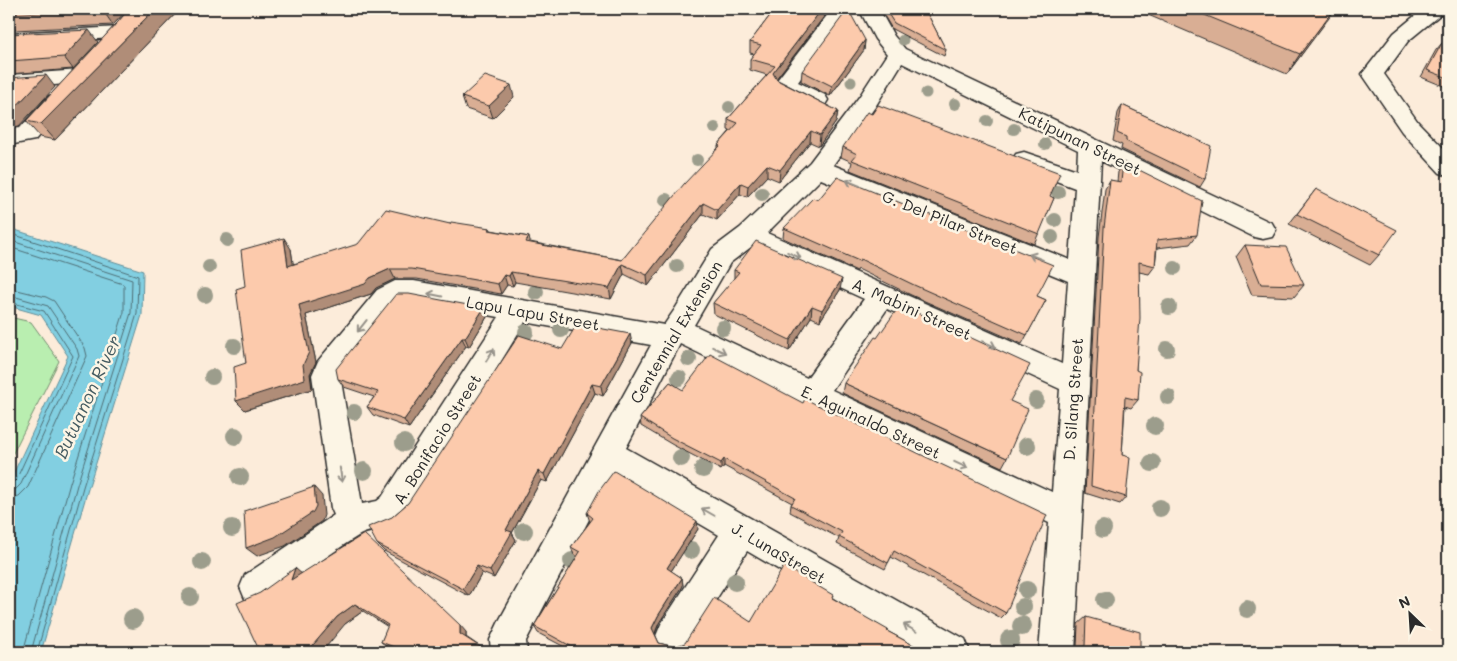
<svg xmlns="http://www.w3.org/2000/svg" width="1457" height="661" font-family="Mali,sans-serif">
<rect width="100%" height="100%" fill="#fcecda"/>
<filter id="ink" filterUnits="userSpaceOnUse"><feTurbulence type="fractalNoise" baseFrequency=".02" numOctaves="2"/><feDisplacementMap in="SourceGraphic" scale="10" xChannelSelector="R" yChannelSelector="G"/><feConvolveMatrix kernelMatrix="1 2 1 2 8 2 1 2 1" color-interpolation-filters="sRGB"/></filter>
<g filter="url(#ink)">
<!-- green -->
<path fill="#b9eeb0" stroke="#728c6e" d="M9,317l22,5 28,39 -50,100z"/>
<!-- water -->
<path fill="#82cfe1" stroke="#5f8d98" d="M9,228l134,43 -1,44 -54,174 -47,163h-32v-169l59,-127 -27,-41 -32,-9z"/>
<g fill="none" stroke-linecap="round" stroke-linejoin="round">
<!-- shore -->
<g stroke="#4e6d74" stroke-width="1">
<path d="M9,233l129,43 -1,38 -54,173 -46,165"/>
<path d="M9,240l123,40 -1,33 -54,172 -46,167"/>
<path d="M9,247l114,37 1,2v26l-54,171 -47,169"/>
<path d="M9,288l37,9 8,4 31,47 2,8 -59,131 -9,9 -10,2"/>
<path d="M9,295l39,11 29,43 2,7 -58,128 -5,5 -7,1"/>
<path d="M9,302l35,9 29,45 -57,124 -7,4"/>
</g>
<defs>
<g id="minor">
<path d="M832,9h20l-54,73 27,13 3,5 -3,5 -8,2 -8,-2 -32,-16 -3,-5z"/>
<path d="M859,9h20l15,27 11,13 367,174 4,7 -4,7 -9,2 -9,-2 -153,-76 -26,491h-36l10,-129 -369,-179 -54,104 339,191 5,13h-51l-172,-101 -62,97 -9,4 -15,-4 -5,-12 5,-12 58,-89 -106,-62 -87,168 1,11h-36l-1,-12 10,-21 151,-274 -126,-23 -121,197c-18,14 -31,8 -46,17 -31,19 -60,42 -89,63l-12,5 -12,-5 -5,-12 5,-12 89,-60 -3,-7 -19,-133 6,-14 59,-71 18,-9h19l250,44 11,-16 37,-60 28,-21 70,-66 49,-65 28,-43 -12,-15zM902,63l176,87 -1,20 -53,-18 -8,2 -4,6 4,6 59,22 -5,72 -237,-95 42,-58zM821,179l247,102 -6,83 -295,-131zM751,247l113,52 -57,79 -113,-53 36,-62zM400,301h14l85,16 -117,180 -5,4 -15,3 -22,-129 55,-71zM887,309l173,80 -8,103 -220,-102z"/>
<path d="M1423,9h24l-39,32 -24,33 34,48 30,31v22l-8,-2 -38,-41 -40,-58 32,-41z"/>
<path d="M120,27l7,2 3,4 -3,4 -118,8v-12z"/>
<path d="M80,70l8,2 3,5 -3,5 -79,7v-14z"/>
<path d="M57,94l8,2 3,5 -33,39 -26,5v-16l11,-1 29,-32z"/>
</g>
</defs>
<!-- minor casing -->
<use href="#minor" stroke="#2b2b2b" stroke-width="3"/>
<!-- minor -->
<use href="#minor" fill="#fcf5e5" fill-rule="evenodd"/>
</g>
<!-- trees -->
<g fill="#9c9d8c">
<circle cx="903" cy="40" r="5.5"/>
<circle cx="851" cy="82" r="5.5"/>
<circle cx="926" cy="93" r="5.5"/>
<circle cx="955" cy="104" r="6"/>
<circle cx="729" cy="107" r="6"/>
<circle cx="987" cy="121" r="6"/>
<circle cx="715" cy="128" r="6"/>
<circle cx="1014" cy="129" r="6"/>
<circle cx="1045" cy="144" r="6"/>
<circle cx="697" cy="160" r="6"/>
<circle cx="1058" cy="192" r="7"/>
<circle cx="762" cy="194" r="7"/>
<circle cx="666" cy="200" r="7"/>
<circle cx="1055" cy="220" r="7"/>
<circle cx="1052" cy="237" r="7"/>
<circle cx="227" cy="240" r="7"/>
<circle cx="677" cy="266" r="7"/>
<circle cx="209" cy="267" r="7"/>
<circle cx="1175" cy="268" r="7"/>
<circle cx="536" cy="292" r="8"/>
<circle cx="205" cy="295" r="8"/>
<circle cx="1169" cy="307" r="8"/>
<circle cx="723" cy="328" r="8"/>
<circle cx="561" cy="330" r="8"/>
<circle cx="526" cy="332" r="8"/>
<circle cx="234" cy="346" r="8"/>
<circle cx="1167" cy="349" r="8"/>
<circle cx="689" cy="359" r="8"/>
<circle cx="212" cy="377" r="8"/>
<circle cx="679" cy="378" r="8"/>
<circle cx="1168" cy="397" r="8"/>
<circle cx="1036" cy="400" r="8"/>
<circle cx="354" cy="412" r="8"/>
<circle cx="1155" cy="426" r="9"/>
<circle cx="235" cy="436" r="9"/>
<circle cx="404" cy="443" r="9"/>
<circle cx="1027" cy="446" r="9"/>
<circle cx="681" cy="458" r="9"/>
<circle cx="1152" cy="463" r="9"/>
<circle cx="703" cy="469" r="9"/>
<circle cx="364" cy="471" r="9"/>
<circle cx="240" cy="477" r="9"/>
<circle cx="1160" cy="508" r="9"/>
<circle cx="232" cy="528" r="9"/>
<circle cx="1103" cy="529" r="9"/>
<circle cx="524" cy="531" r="9"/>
<circle cx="691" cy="550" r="9"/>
<circle cx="572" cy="561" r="9"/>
<circle cx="202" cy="562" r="9"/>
<circle cx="735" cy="582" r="9"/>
<circle cx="1027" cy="590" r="9"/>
<circle cx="190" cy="597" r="9"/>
<circle cx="1105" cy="600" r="9"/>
<circle cx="1023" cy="607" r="9"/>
<circle cx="1247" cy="609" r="9"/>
<circle cx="133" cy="619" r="10"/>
<circle cx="1022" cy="626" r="10"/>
<circle cx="1010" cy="640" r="10"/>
</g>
<!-- wall -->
<g fill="#d9ae94" stroke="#2b2b2b">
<path d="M9,9h119l-15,16 -98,5 -6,-8z"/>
<path d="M129,9h51l-125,131 -15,-3 -14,-16 92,-99z"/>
<path d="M775,9h55l-54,70 62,32 -2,11 -17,24 -9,-4 -31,39 -12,-5 -20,21 -7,-3 -23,26 -14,-6 -55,72 -24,-12 -13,25 -96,-17 -2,4 -6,-1 -6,9 -84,-15h-22l-19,9 -5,6 -65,21 10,47 -6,12 2,15 -67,21 -9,-9 10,-38 -1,-77 46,-37 2,15 157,-40 40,4 1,2 38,7 1,5 92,18 96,-112v-3l12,-14 -2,-1v-11l39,-44 -17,-5v-11l4,-5 -4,-1v-11z"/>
<path d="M852,9h7l-1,3z"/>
<path d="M880,9h45l21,41 -2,6 -52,-27z"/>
<path d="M1134,9h201l-48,65z"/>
<path d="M9,34l89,8 -25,27 -64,5z"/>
<path d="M1448,34v54l-27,-11 15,-27 6,-7 2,1z"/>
<path d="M865,40l-1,10 -34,46 -29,-15 1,-10z"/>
<path d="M462,97h52l-21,21 -27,-9z"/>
<path d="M1122,105l71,33 12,41 -5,8 -79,-38 1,-4 -9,-4 5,-28z"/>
<path d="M843,147l211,51 -20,46 -184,-74 2,-8 -11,-5z"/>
<path d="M1123,162l74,73 -7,9 -33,4 -2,18 -6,8 -10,-2 -3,98 2,30 -7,8 -6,-2 -3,49 4,42 -6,7 -35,-11 14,-256 6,-48 5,-9 7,2 1,-10z"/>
<path d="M1316,189l63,66 -9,10 -81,-41z"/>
<path d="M784,228l253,68 9,4 -24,44 -111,-49 -53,-26 -1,2 -74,-33z"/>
<path d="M1245,245l59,40 -10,12 -42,-2 -16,-38z"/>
<path d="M734,270l106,20 -20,31 -9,-4 -22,34 -75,-37 -1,-11 21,-24z"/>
<path d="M487,317l-18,30 -3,-1 -57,82 -36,-13 -6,-8 7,-10 -30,-10 -6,-8z"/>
<path d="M632,343l-29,53 -8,-3 -48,89 -6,-2 -29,53 4,7 -22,38 -12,-5 -13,23 -85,-45 -7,-7 15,-27 16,-14z"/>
<path d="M670,382l336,231 -5,5 -110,-61 -6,12 -48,-25 2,-6 -49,-26 1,-7 1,-2 -68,-37 -3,4 -48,-25 -32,-19 -1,-8z"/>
<path d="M844,383l163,75 -5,9 -160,-74z"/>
<path d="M587,513l111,16 -27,42 11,7 1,8 -24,37 -4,11 4,9 15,4 77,-25 82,-24 54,33 39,21h-352l-36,-19 -4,-7 43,-69 -3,-2 -3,-8 19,-25z"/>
<path d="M301,573l165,59v5l22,15h-88l-11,-4 -8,-6 7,-15 -25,-16 -18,13 -85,-31z"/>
<path d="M1086,617l54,35h-69l6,-5 1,-23z"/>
</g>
<!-- shaded-wall -->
<g fill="#b08d78" stroke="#2b2b2b">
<path d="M102,9h26l-15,16z"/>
<path d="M155,9h25l-125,131 -14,-16z"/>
<path d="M822,9h8l-58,75 1,-11z"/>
<path d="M1334,9h1l-6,9 -42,56 13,-20z"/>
<path d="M89,30l9,12 -25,27 -9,-12z"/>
<path d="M865,40l-1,10 -34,46 2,-10z"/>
<path d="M46,75l9,12 -36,39 -10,2v-14z"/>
<path d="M511,85l3,12 -21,21 -4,-12z"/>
<path d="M838,111l-2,11 -17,24 1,-11z"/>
<path d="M811,131l-1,11 -31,39 1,-11z"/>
<path d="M767,165v11l-20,21 1,-11z"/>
<path d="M741,183l-1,11 -23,26v-10z"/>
<path d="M703,203v11l-55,72 -1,-11z"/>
<path d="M284,238l7,11 4,27 -7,-10z"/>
<path d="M622,264l2,10 -13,25 -2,-11z"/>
<path d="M390,269l5,10 -19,9 -5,6 -65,21 10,47 -6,12 2,15 -67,21 -9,-9 67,-36 -4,-60 71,-27z"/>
<path d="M511,272l4,10 -2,4 -4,-10z"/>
<path d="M504,275l3,10 -6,9 -3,-10z"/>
<path d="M842,279l-2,11 -20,31 2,-11z"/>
<path d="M812,306l-1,11 -22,34 1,-11z"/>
<path d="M484,308l3,9 -18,30 -4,-9z"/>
<path d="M630,334l2,9 -29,53 -2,-10z"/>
<path d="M462,338l4,8 -57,82 -5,-8z"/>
<path d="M592,384l3,9 -48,89 -3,-8z"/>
<path d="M724,459v7l-3,4v-7z"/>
<path d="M538,471l3,9 -29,53 4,7 -22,38 -4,-7 16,-41z"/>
<path d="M314,487l8,9 2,19 -2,6 -37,25 -28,10 -11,-8z"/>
<path d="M697,521l1,8 -30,47 -1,-8z"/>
<path d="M477,566l5,7 -13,23 -6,-7z"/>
<path d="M295,568l9,8 -13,4z"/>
<path d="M682,578l1,8 -24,37 -5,12 -2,-7 6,-12z"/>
<path d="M355,604l8,7 -18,13 -23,28h-15l30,-35z"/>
<path d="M460,625l6,7v8l-6,-6z"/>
</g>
<!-- building -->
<g fill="#fccaac" stroke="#2b2b2b">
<path d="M9,9h94l-94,5z"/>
<path d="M129,9h26l-114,115 -15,-3 92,-99z"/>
<path d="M775,9h47l-49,64 4,7 61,31 -18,24 -9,-4 -31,39 -13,-5 -19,21 -7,-3 -24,27 -14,-7 -56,72 -25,-11 -13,24 -98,-16 -2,4 -5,-1 -6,9 -86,-15h-22l-20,9 -5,6 -66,21 10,47 -6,13 2,14 -69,22 -2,-34 12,-4 -10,-74 9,-3 -4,-36 43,-12 4,28 70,-22 28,-35 64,15 1,-2 39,6 -1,2 40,7 -3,5 96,18 62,-76 36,-38 -2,-1 20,-22 -10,-4 47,-53 -25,-7 11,-14 -11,-3z"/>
<path d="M848,9l17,31 -33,46 -30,-15z"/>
<path d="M885,9h40l21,41 -52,-27z"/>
<path d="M1190,9h144l-34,45z"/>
<path d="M89,30l-25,27 -55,4v-27z"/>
<path d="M1448,40v38l-21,-8 15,-27 4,1z"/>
<path d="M46,75l-37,39v-36z"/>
<path d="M485,76l26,9 -22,21 -27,-9z"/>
<path d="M878,105l182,68 -10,23 4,2 -15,36 -187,-74 5,-6 -14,-7 24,-35 5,2z"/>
<path d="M1122,105l89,41 -6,33 -79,-38v-4l-9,-4z"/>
<path d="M1123,162l79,39 -5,34 -40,5 -2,26 -16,-4 1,56 -4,52 4,2 -2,28 -13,-3 -3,58 8,2 -4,40 -35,-11 13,-258 6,-48 11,2z"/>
<path d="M837,177l216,88 -16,31 9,4 -19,35 -113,-50 -54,-26 -1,2 -75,-33 29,-30 5,2z"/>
<path d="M1316,189l81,41 -18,25 -82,-41z"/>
<path d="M756,241l86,38 -20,31 -10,-4 -22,34 -77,-37 26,-31 -5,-2z"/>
<path d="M1245,245l41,2 18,38 -43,-1z"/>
<path d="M396,294h13l75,14 -19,30h-3l-58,82 -37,-13 11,-15 -40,-13 -2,-10z"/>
<path d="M900,305l130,60 -20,36 18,8 -21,49 -163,-75 31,-46 2,1z"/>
<path d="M577,324l53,10 -29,52 -9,-2 -48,90 -6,-3 -32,59 6,2 -22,39 -13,-5 -14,23 -86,-45 -9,-17 24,-10 16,-14 111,-168 43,14z"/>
<path d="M710,354l93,49 2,-4 242,116 -41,98 -112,-62 -6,12 -49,-26 3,-5 -51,-27 4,-7 -71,-39 -3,4 -49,-25 -32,-20 30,-36 13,8z"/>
<path d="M614,471l83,50 -30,47 15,10 -24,38 -6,12 7,15 15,4 11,-4 29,-45 37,24 33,-56 49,29 -1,3 56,32 -1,1 39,21h-346l-4,-3 -42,-23 46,-74 -9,-5 22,-29 -6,-5 12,-22z"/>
<path d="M314,487l2,19 -3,6 -38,25 -29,11 -2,-37z"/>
<path d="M364,534l96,91v9l28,18h-81l-26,-10 7,-17 -33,-21 -18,13 -30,35h-47l-23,-49 23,-10 35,-25 -4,12z"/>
<path d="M1086,617l54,15v20h-63v-4l8,-2z"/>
</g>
<!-- one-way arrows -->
<defs><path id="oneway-shaft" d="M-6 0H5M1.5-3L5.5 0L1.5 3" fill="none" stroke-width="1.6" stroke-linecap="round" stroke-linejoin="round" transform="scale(1.25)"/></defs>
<g stroke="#949088">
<use href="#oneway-shaft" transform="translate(853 183) rotate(-158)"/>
<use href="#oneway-shaft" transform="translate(794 255) rotate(24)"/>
<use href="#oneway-shaft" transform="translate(1036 257) rotate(-158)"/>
<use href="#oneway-shaft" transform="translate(435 295) rotate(-169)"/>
<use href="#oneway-shaft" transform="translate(362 326) rotate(128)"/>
<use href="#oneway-shaft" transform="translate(989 344) rotate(24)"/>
<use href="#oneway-shaft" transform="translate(719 350) rotate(25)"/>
<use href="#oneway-shaft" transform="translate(490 355) rotate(-58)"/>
<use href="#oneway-shaft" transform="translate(961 465) rotate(25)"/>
<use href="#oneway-shaft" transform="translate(341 475) rotate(81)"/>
<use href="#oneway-shaft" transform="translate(708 512) rotate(-150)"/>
<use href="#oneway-shaft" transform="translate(910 628) rotate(-150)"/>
</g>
</g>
<g text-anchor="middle" stroke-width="5" stroke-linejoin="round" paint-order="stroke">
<!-- street labels -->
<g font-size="16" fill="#2b2b2b" stroke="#fcf5e5">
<text transform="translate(1080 141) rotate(26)" y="6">Katipunan Street</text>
<text transform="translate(950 222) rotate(22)" y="6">G. Del Pilar Street</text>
<text transform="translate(912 309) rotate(24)" y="6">A. Mabini Street</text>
<text transform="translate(533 313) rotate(10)" y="6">Lapu Lapu Street</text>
<text transform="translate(676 332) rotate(-59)" y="6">Centennial Extension</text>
<text transform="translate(1073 399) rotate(-86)" y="6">D. Silang Street</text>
<text transform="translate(871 422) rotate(25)" y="6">E. Aguinaldo Street</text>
<text transform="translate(437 439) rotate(-58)" y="6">A. Bonifacio Street</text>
<text transform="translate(779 553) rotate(30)" y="6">J. LunaStreet</text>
</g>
<!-- water labels -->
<g font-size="18" font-style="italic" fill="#455c62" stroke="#fcf5e5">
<text transform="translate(88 397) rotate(-65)" y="6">Butuanon River</text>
</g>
</g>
<!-- margin -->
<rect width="1457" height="661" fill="none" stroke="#fcf5e5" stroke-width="30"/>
<rect x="15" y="15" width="1427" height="631" fill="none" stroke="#2b2b2b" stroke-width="2" filter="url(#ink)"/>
<!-- north arrow -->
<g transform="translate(1410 614) rotate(335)" stroke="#fcf5e5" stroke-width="4" paint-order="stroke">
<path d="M0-4L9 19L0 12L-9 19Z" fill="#2b2b2b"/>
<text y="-8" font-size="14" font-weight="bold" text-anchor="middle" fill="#2b2b2b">N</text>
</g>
</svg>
